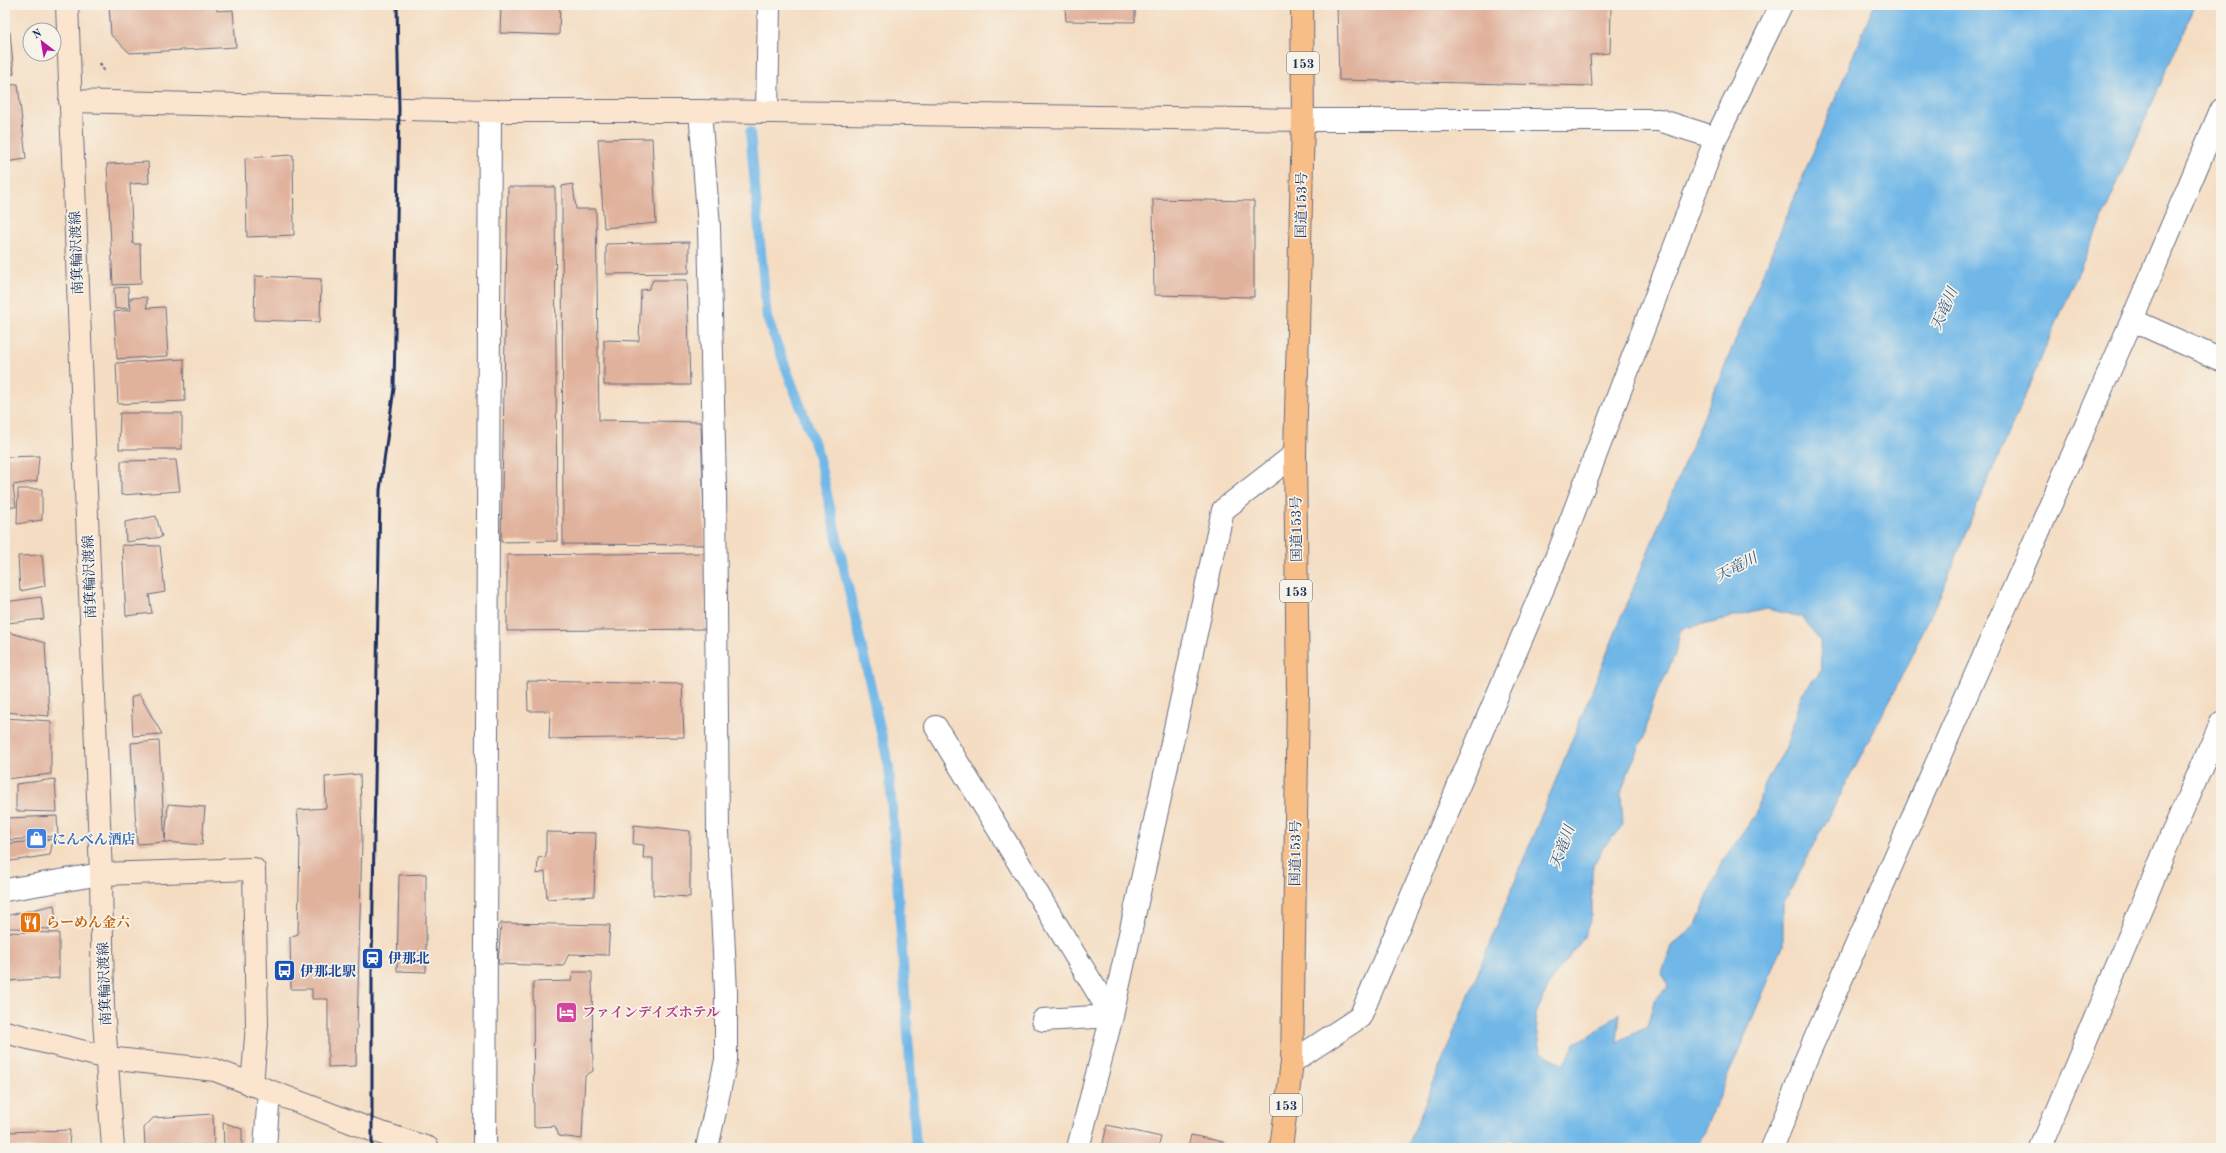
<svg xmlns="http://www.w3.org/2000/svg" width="2226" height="1153" font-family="'Old Standard TT','Noto Serif JP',serif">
<rect width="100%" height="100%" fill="#f7f3e8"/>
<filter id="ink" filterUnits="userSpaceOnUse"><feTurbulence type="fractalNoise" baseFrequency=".025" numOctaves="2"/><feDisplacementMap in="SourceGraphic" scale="8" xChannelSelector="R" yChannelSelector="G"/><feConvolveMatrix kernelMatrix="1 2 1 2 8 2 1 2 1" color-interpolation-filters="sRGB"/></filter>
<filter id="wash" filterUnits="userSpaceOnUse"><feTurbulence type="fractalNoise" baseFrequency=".012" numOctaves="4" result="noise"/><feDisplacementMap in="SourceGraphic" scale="16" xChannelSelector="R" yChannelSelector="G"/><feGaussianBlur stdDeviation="0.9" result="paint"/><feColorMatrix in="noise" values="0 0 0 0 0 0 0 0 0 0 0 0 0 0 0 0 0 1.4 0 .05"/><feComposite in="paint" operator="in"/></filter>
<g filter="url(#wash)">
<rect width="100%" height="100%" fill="#f4ddc2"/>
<!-- water -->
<path fill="#70b7e8" stroke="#4673a3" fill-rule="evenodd" d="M1874,5h321l-218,500 -32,80 -53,111 -109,208v42l-86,202h-183l-2,-10 -13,10h-92l247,-611zM1767,609l35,8 18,23 1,30 -20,25 -15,53 -24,40 -5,25 -36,50 -25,62 -25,21 -9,28 7,11 -15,16 -7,26 -30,15 3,-30 -24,20 -21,11 -11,22 -23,-13 -6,-36 17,-37 31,-40 9,-23v-47l11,-21 20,-23 -2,-32 9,-26 14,-30 9,-35 21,-45 7,-28z"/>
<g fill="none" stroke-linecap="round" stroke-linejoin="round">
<!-- stream -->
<path stroke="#70b7e8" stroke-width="10" d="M750,132l17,186 50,132 72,317 27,381"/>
</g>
<g id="blocks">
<!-- building -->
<g fill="#e0b19b">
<path d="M109,5h108v6l16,-1 3,37 -106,6 -19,-18z"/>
<path d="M501,5h59l-1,30 -59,-2z"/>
<path d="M1065,5h70v17l-69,-1z"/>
<path d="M1337,5h274l-1,48 -20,2 2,31 -253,-6z"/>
<path d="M5,32h5l4,42 -9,1z"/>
<path d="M18,84l8,75 -21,3v-76z"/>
<path d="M652,138l4,85 -52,5 -6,-89z"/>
<path d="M293,155l1,80 -47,2 -2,-79z"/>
<path d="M148,162l1,21 -19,1 3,60h7l1,40 -28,1 -6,-121z"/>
<path d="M573,184l3,25h20l3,211 102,2 4,123 -142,-1 -1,-358z"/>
<path d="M508,187h47l2,354 -56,1z"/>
<path d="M1153,199l101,2v96l-100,-2z"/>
<path d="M689,242v31l-83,1v-30z"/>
<path d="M255,276l66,3 -1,43 -66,-2z"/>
<path d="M653,280h34l3,105h-86v-45l35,1 2,-51 8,-1z"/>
<path d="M128,287l1,21 -14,1 -1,-21z"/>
<path d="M147,297v11l18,-1 3,49 -51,3 -3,-47 17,-2 -1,-12z"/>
<path d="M184,359l1,42 -67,3 -2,-41z"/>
<path d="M120,413h62v36h-63z"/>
<path d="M39,456l-2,25 -24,4 3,22h-11v-50z"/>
<path d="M176,460l4,31 -59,4v-34z"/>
<path d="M18,489h24v31l-25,4z"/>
<path d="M156,516l6,21 -36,5 -1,-20z"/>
<path d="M122,545l38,1 5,46 -16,3 3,18 -26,3z"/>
<path d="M706,553v76l-199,2v-76z"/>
<path d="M42,555l3,31 -25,5 -2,-35z"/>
<path d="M41,597l3,22 -37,4 -2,-21z"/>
<path d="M5,631l40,12 4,73 -44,-4z"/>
<path d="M527,681l155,3 2,53 -135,2 1,-28h-22z"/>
<path d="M139,694l23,40 -29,2 -2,-38z"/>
<path d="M5,718l46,3v53l-46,5z"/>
<path d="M159,741l6,101 -28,2 -6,-101z"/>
<path d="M360,774l2,66 -6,226 -28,1v-68h-16v-10h-21l-1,-52 8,-3 2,-93 -3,-31 29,-2 -1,-31z"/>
<path d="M55,779l2,33 -41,-1v-27z"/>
<path d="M168,804l37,3 -3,38 -37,-3z"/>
<path d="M57,816l1,20 -48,4 -3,-22z"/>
<path d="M634,825l56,6v66l-37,-2v-37h-10l1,-13 -11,-1z"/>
<path d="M546,832l50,1 -2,63 -47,3 -2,-27 -8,2 1,-16 8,-1z"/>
<path d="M53,839l-3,16 -45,7v-18z"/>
<path d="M426,874v98l-29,-1 2,-96z"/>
<path d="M54,905l3,24 -52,-1v-12z"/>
<path d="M501,923l109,2 -2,30 -39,-1 -6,12 -65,-2z"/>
<path d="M5,932l54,1v45l-54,3z"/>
<path d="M573,972h19l1,99 -8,5 -3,63 -23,-3 -4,-10 -21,1 -1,-145 38,-1z"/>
<path d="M213,1114l1,34h-69l-1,-20 9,-10z"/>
<path d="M223,1122l19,7v19h-18z"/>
<path d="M1107,1125l54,12 -3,11h-56z"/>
<path d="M70,1130l-1,18h-64v-16z"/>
<path d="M1191,1135l32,7 -1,6h-34z"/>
</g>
</g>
</g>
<g filter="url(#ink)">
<use href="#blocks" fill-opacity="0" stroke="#676c81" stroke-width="1"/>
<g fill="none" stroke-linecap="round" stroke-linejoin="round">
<defs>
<g id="street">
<path d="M700,111l9,116 6,261 3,344 8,160v68l-19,88"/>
<path d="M767,112l2,-107"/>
<path d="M1303,120h356l57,18"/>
<path d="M2132,320l89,40"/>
<path d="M936,727l176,289 -69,4"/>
<path d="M5,890l96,-16"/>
<path d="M1292,1062l68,-45 201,-471 155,-408 65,-133"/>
<path d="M265,1148l4,-56"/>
<path d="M485,1148l5,-1037"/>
<path d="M1078,1148l34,-132 111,-506 72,-56"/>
<path d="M1772,1148l20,-48 11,-34 329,-746 89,-210"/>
<path d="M2041,1148l130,-312 50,-113"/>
</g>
<g id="secondary">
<path d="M67,5l34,869 2,132 10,142"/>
<path d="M70,101l420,10h210l603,9"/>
<path d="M101,874l153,-5 3,156 -5,60"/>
<path d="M5,1032l103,26 107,12 157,60 56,18"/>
</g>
<path id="highway" d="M1281,1148l11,-86 6,-367 -3,-241 8,-334 -1,-115"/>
</defs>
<!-- street casing -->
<use href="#street" stroke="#676c81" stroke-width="24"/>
<!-- secondary casing -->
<use href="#secondary" stroke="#676c81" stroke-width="24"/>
<!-- highway casing -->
<use href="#highway" stroke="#676c81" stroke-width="24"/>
<!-- path -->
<path stroke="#676c81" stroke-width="2.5" stroke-dasharray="3 3" stroke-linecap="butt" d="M100,63l4,8"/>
<!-- street -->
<use href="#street" stroke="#fff" stroke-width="22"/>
<!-- secondary -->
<use href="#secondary" stroke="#fce5cf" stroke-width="22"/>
<!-- highway -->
<use href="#highway" stroke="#f7be87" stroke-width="22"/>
<!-- rail -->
<path stroke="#1b2f5e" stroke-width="3" d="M372,1148v-190l8,-468 14,-102 5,-279 -2,-104"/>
</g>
</g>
<!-- icons -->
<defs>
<symbol id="shop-square" viewBox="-11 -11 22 22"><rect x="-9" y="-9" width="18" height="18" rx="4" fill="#3f7fe0" stroke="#f7f3e8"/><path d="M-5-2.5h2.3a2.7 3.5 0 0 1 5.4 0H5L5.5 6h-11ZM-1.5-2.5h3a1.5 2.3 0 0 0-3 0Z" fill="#fff"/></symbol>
<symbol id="restaurant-square" viewBox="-11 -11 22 22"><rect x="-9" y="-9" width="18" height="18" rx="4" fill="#e8710a" stroke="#f7f3e8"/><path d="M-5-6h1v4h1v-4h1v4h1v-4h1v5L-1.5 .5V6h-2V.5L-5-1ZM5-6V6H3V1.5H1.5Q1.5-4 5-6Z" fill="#fff"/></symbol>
<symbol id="station-square" viewBox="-11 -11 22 22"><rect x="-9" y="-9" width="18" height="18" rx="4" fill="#1a4fb4" stroke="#f7f3e8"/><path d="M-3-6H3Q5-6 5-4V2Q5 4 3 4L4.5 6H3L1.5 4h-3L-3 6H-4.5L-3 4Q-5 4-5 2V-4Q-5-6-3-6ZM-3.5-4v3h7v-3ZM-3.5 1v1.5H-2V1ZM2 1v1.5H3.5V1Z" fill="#fff"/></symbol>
<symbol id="bus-square" viewBox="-11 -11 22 22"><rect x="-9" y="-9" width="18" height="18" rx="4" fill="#1a4fb4" stroke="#f7f3e8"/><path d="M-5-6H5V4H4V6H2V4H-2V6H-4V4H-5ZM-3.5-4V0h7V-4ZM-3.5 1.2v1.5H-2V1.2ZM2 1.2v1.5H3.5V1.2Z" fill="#fff"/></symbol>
<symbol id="hotel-square" viewBox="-11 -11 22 22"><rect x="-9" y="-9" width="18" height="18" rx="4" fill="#d1479c" stroke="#f7f3e8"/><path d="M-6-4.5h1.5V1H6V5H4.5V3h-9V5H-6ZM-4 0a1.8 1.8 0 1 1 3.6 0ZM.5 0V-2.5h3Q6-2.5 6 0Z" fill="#fff"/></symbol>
</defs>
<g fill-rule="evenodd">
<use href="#shop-square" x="24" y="826" width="25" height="25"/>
<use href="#restaurant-square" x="18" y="910" width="25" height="25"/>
<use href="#station-square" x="360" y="946" width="25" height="25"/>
<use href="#bus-square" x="272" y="958" width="25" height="25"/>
<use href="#hotel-square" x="554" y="1000" width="25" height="25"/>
</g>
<g text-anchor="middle" stroke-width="3.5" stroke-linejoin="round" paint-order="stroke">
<!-- shield labels -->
<g fill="#f7f3e8" stroke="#5d6a87" stroke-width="1">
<rect x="1287" y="52" width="32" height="22" rx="3"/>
<rect x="1280" y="580" width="32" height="22" rx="3"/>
<rect x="1270" y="1094" width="32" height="22" rx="3"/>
</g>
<g font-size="13" font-weight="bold" fill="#1b2f5e">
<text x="1303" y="68">153</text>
<text x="1296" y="596">153</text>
<text x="1286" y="1110">153</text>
</g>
<!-- street labels -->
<g font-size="14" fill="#1b2f5e" stroke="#f7f3e8">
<text transform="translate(1301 205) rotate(-89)" y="5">国道153号</text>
<text transform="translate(76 253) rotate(-92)" y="5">南箕輪沢渡線</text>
<text transform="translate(1296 529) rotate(-91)" y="5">国道153号</text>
<text transform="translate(89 577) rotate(-92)" y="5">南箕輪沢渡線</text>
<text transform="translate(1295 853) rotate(-89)" y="5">国道153号</text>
<text transform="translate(104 984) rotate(-92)" y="5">南箕輪沢渡線</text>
</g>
<!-- shop labels -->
<g font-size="14" font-weight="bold" fill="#366cbe" stroke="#f7f3e8" text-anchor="start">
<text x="52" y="844">にんべん酒店</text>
</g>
<!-- food labels -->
<g font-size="14" font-weight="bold" fill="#c56008" stroke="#f7f3e8" text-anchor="start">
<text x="46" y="927">らーめん金六</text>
</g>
<!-- transit labels -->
<g font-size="14" font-weight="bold" fill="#164399" stroke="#f7f3e8" text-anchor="start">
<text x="388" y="963">伊那北</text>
<text x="300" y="976">伊那北駅</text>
</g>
<!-- hotel labels -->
<g font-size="14" font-weight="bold" fill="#b23c85" stroke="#f7f3e8" text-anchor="start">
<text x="582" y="1017">ファインデイズホテル</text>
</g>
<!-- water labels -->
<g font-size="15" font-style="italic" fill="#355887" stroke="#f7f3e8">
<text transform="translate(1944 309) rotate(-66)" y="5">天竜川</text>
<text transform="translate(1736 567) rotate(-27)" y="5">天竜川</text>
<text transform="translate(1562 847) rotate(-70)" y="5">天竜川</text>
</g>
</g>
<!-- margin -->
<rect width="2226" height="1153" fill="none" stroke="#f7f3e8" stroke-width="20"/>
<!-- north arrow -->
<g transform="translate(42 42) rotate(329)"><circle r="19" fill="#f7f3e8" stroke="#9fa5b1"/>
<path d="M0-3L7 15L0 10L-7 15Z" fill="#b5179e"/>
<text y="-6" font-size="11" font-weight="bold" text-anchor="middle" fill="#1b2f5e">N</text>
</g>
</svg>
